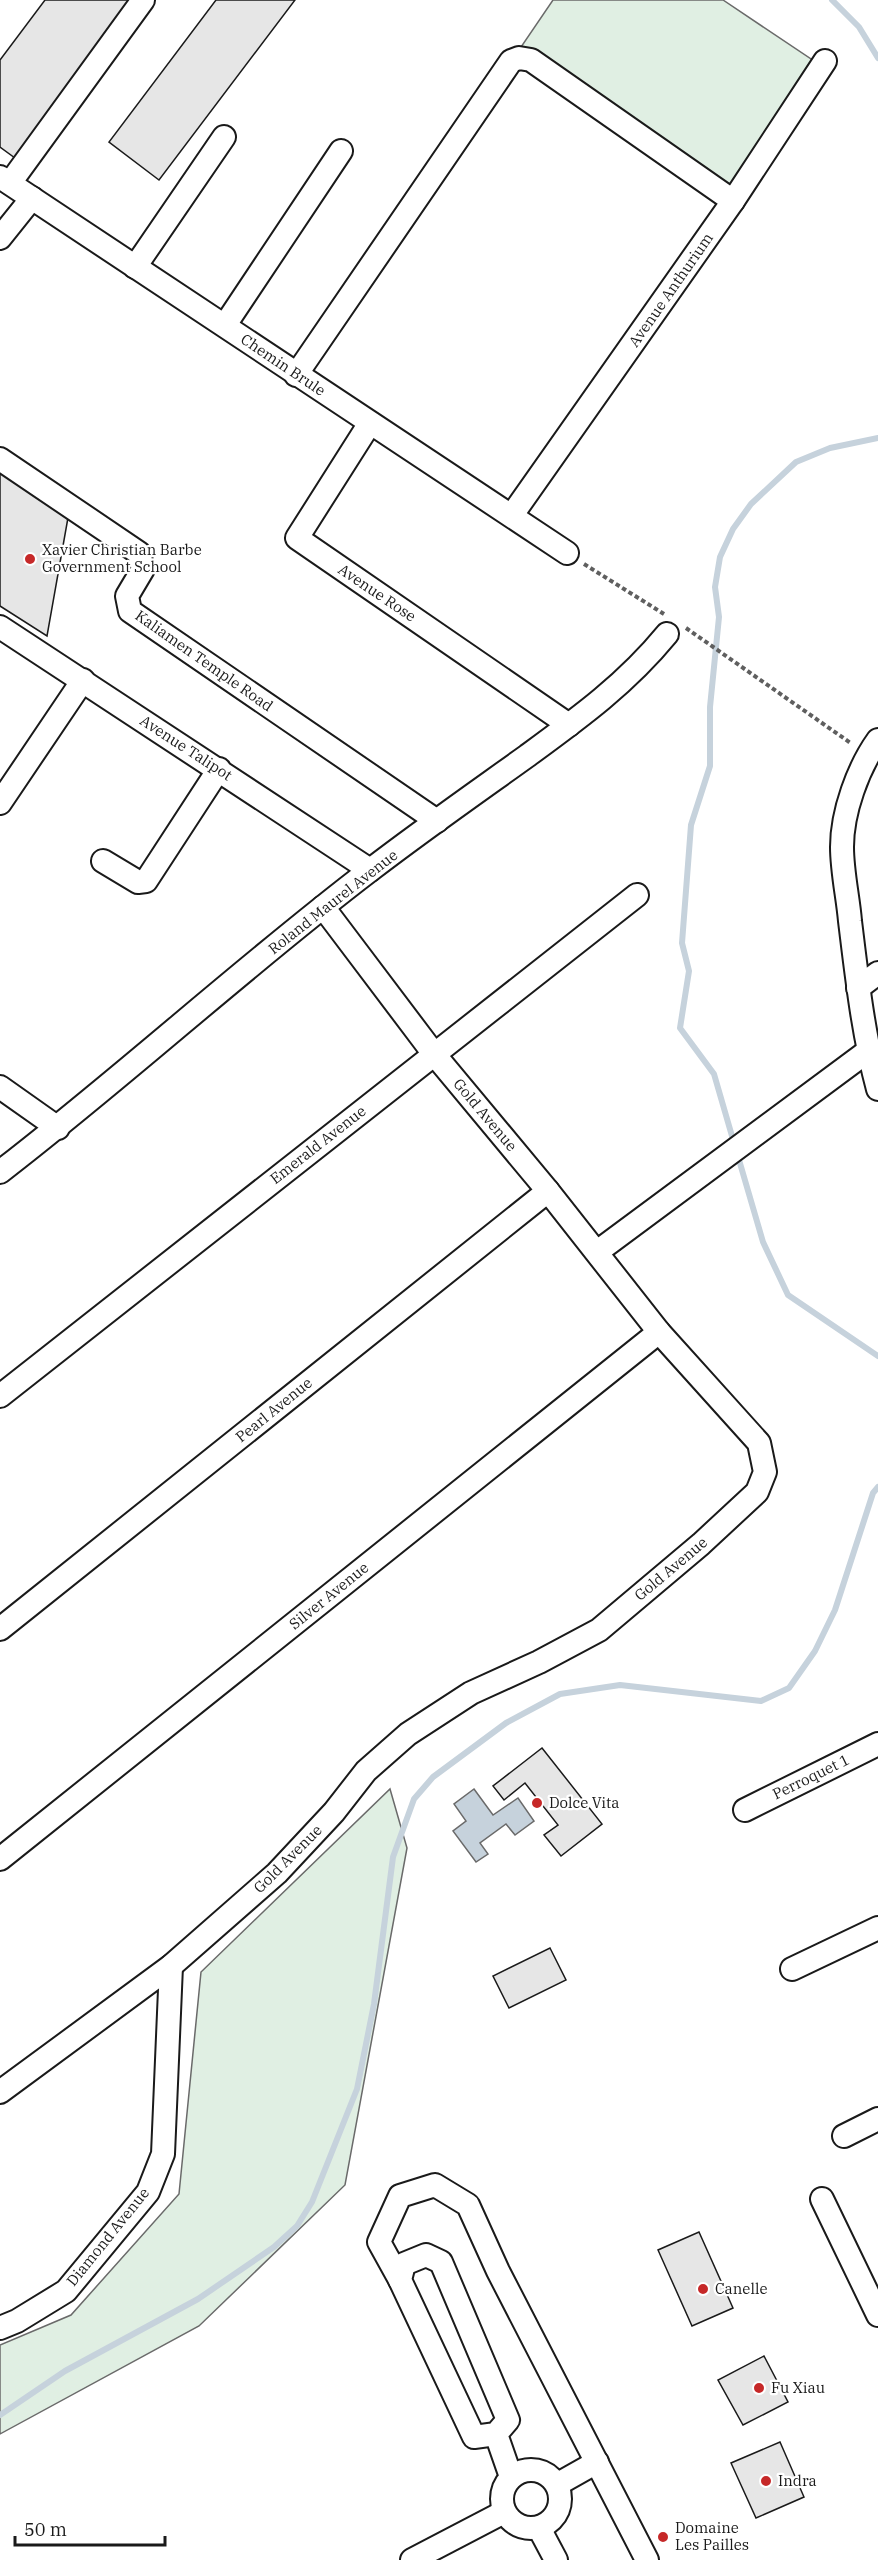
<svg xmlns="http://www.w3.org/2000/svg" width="878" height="2560" font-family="'IBM Plex Serif',serif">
<rect width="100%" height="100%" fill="#fff"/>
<!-- green -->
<g fill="#e0efe3" stroke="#6a6a6a" stroke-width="1.5">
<path d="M553,0h170l91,61 -85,126 -208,-140z"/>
<path d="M390,1789l17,59 -62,337 -146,141 -199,108v-89l71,-30 108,-121 22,-222z"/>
</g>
<!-- water -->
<path fill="#c6d2dc" stroke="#6a6a6a" stroke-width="1.5" d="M474,1789l19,26 25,-17 16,23 -19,14 -9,-11 -26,19 8,11 -12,8 -23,-31 13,-10 -12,-17z"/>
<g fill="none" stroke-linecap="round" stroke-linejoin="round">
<!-- stream -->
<g stroke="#c6d2dc" stroke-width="6">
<path d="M832,0l27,27 19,31"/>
<path d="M734,1143l-20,-69 -34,-46 9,-57 -7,-28 9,-118 19,-59v-59l9,-90 -4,-30 5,-30 13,-28 18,-25 45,-42 34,-14 48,-10"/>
<path d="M737,1153l26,89 25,53 90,61"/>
<path d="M0,2415l65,-44 133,-72 76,-52 23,-21 15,-24 45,-113 17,-85 19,-147 21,-58 19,-22 73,-54 54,-29 60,-9 141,16 28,-13 26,-37 20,-41 38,-117 5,-6"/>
</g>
</g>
<!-- building -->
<g fill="#e6e6e6" stroke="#1a1a1a" stroke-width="1.5">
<path d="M45,0h89l-119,158 -15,-11v-87z"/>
<path d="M216,0h79l-136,180 -50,-38z"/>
<path d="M0,466l69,46 -22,124 -47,-30z"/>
<path d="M542,1748l60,76 -41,32 -17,-21 14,-10 -33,-42 -21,17 -11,-14z"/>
<path d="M550,1948l16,32 -57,28 -16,-32z"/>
<path d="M699,2232l34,76 -41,18 -34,-76z"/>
<path d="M764,2356l24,46 -45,23 -25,-45z"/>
<path d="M780,2442l24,55 -48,21 -25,-55z"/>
</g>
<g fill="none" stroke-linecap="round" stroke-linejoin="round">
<defs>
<g id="minor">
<path d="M0,177l567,376"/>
<path d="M10,183l133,-183"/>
<path d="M0,238l32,-40"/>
<path d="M135,267l89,-130"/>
<path d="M225,325l116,-174"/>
<path d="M296,375l215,-314 8,-3 12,2 202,141"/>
<path d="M370,423l-73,115 272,187"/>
<path d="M0,459l139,94 4,16 -16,27 3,15 307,210"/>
<path d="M512,515l221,-314 92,-140"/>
<path d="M0,627l370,243"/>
<path d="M878,740c-20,28 -36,72 -36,107 0,25 6,50 8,74 7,57 13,113 28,168"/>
<path d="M0,803l83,-123"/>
<path d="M103,861l35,21 8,-1 73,-112"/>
<path d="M858,988l20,-15"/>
<path d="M0,1087l58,41"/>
<path d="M0,1172c126,-97 243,-205 369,-301 52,-40 105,-77 158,-115 52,-38 99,-72 140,-122"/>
<path d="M597,1252l271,-201"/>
<path d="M0,1396l637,-501"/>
<path d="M0,1629l548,-438"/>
<path d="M745,1810l133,-66"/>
<path d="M0,1859l659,-527"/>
<path d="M792,1969l86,-41"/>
<path d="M0,2092l171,-126 106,-93 57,-61 32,-41 42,-37 63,-41 68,-31 60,-32 102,-86 56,-52 8,-20 -6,-29 -100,-111 -111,-141 -114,-137 -111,-147"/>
<path d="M844,2136l34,-17"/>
<path d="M822,2199l56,116"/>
<path d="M400,2280l-21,-38 21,-46 35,-11 33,20 30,66 149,289"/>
<path d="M0,2328l17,-7 49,-30 82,-99 15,-38 8,-188"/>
<path d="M496,2434l12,-14 -67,-158 -15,-7 -22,9 -4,16 74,157 22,-3 15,43"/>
<circle cx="531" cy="2499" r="29"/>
<path d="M558,2484l39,-22"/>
<path d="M539,2528l17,32"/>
<path d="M412,2560l92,-48"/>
</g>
</defs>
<!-- minor casing -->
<use href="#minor" stroke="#1a1a1a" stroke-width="26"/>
<!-- path -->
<g stroke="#5f5f5f" stroke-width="4" stroke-dasharray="4.5 3" stroke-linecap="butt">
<path d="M584,564l80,50"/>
<path d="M686,628l166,116"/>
</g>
<!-- minor -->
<use href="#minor" stroke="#fff" stroke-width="22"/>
</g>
<!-- markers -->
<g fill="#c62828" stroke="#fff" stroke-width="2">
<circle cx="30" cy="559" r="6"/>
<circle cx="537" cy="1803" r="6"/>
<circle cx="703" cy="2289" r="6"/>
<circle cx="759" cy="2388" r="6"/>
<circle cx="766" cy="2481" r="6"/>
<circle cx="663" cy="2537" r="6"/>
</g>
<g text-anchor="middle" stroke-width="4.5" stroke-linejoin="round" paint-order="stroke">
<!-- street labels -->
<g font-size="15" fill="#1a1a1a" stroke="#fff">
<text transform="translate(671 290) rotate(-55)" y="5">Avenue Anthurium</text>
<text transform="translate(283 365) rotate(34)" y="5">Chemin Brule</text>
<text transform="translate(377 593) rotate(34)" y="5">Avenue Rose</text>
<text transform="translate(204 661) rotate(35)" y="5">Kaliamen Temple Road</text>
<text transform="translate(186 748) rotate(33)" y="5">Avenue Talipot</text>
<text transform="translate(333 902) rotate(-38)" y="5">Roland Maurel Avenue</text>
<text transform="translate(485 1115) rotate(50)" y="5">Gold Avenue</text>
<text transform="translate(318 1145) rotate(-38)" y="5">Emerald Avenue</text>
<text transform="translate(274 1410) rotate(-39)" y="5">Pearl Avenue</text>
<text transform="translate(671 1569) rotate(-40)" y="5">Gold Avenue</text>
<text transform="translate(329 1596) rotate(-39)" y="5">Silver Avenue</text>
<text transform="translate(811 1777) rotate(-26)" y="5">Perroquet 1</text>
<text transform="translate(288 1859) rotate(-45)" y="5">Gold Avenue</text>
<text transform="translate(108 2237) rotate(-51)" y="5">Diamond Avenue</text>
</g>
<!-- poi labels -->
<g font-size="15" fill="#1a1a1a" stroke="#fff" text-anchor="start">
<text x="42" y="555">Xavier Christian Barbe<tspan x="42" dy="17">Government School</tspan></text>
<text x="549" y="1808">Dolce Vita</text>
<text x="715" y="2294">Canelle</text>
<text x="771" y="2393">Fu Xiau</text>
<text x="778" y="2486">Indra</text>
<text x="675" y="2533">Domaine<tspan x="675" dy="17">Les Pailles</tspan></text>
</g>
</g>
<!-- scale -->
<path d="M15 2536v9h150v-9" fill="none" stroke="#1a1a1a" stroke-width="3"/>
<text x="24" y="2536" font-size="18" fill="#1a1a1a" stroke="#ffffff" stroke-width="4.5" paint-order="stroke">50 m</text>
</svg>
